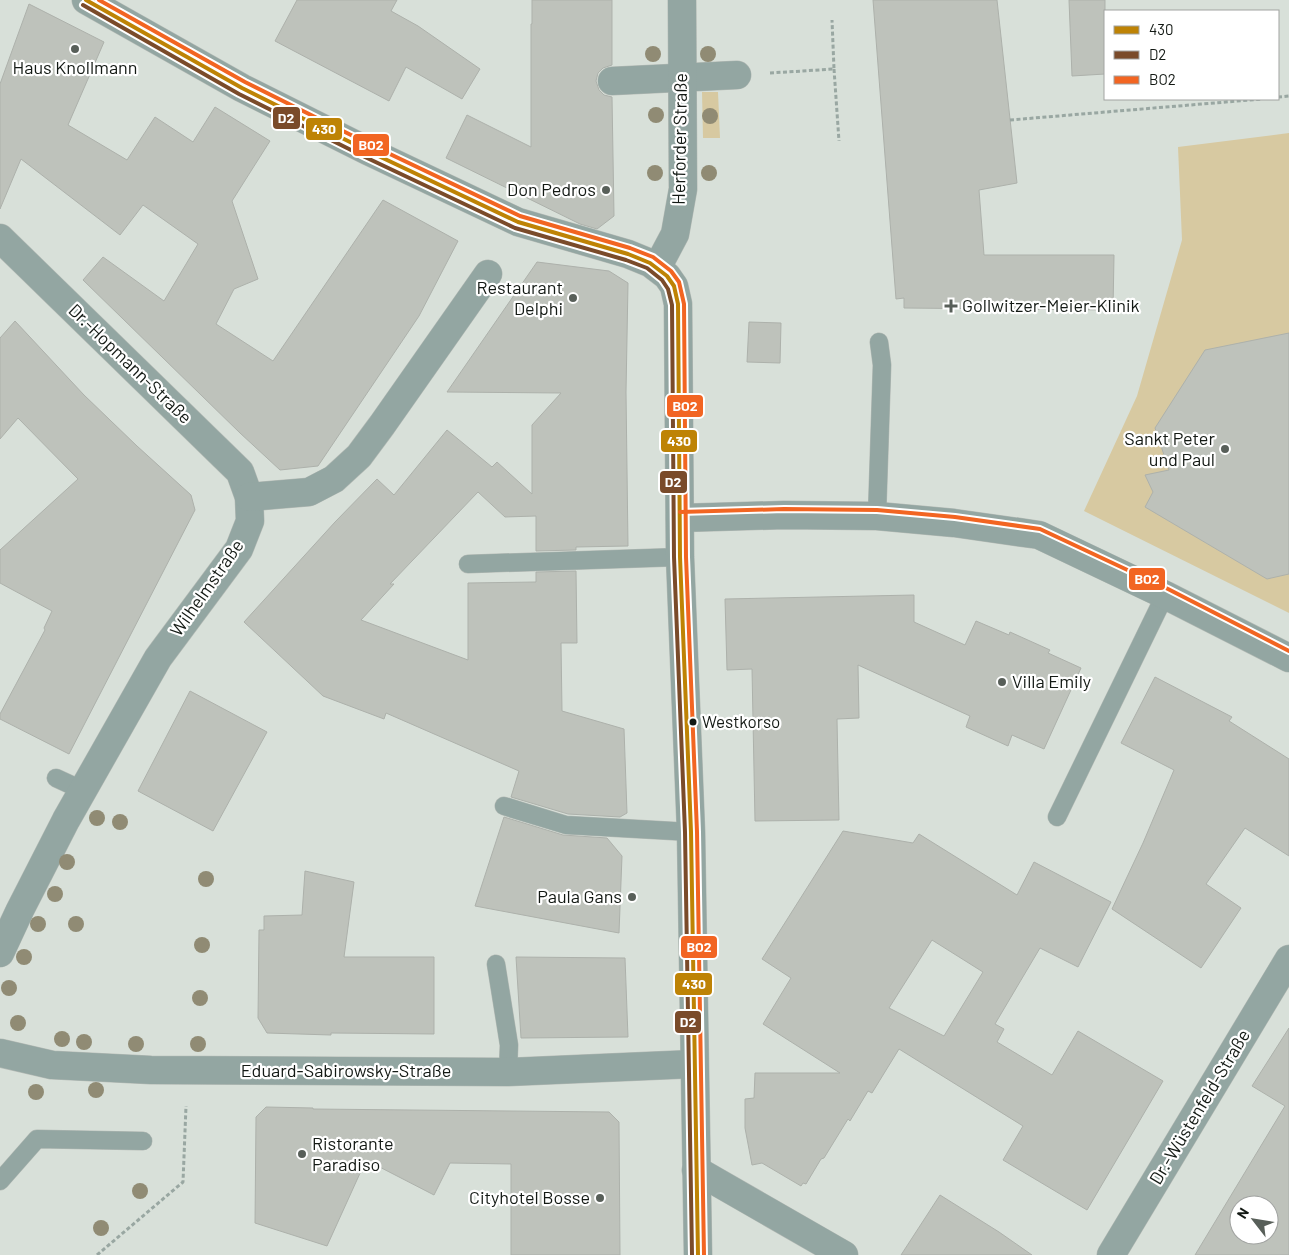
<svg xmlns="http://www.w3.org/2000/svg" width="1289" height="1255" font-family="Barlow,sans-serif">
<rect width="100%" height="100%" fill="#d8e0d9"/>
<!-- green -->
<g fill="#d7c9a1">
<path d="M702,92h16l2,46h-17z"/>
<path d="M1289,133v480l-205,-102 53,-115 45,-156 -4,-93z"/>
</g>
<!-- building -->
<g fill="#bec2bb" stroke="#adb1ab" fill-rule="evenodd">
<path d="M297,0h100l-6,11 27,15 62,43 -18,30 -56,-32 -17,34 -114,-60z"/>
<path d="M532,0h80v65l-9,3 -5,5 -2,8 3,9 5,5 8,2 2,119 -17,13 -17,-5 -134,-66 21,-43 64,32v-123h1z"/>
<path d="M873,0h124l20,183 -38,7 5,65h130l-1,55 -209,-2v-10l-8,1z"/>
<path d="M1069,0h36v74l-33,2z"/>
<path d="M29,4l75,38 -36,83 59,35 28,-43 38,25 22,-35 55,34 -38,60 26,78 -24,10 -18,35 57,37 110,-161 75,41 -39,75 -101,150 -38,4 -40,-37 -157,-153 20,-23 61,44 34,-57 -55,-39 -23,30 -99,-76 -21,50v-125z"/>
<path d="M537,262l72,9 19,12 -2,109 2,154 -52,1v3l-40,1v-35l-31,1 -27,-25 -88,92h4l-33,36 107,40v-77l68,-1v-10l40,-1 1,72h-16l1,68 62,18 3,84 -7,4 -52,-3 -57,-17 8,-26 -133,-58 -2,6 -61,-23 -79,-74 91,-100 42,-43 17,16 53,-65 45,37 5,-5 35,32v-69l29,-32 -114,-1z"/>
<path d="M15,321l69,74 53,51 54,49 4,15 -126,244 -69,-35v-5l45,-84 -1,-2 8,-17 -52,-28v-33l78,-71 -60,-61 -18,21v-101z"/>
<path d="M749,322l32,1 -1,40 -33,-1z"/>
<path d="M1289,333v241l-22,5 -122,-72 8,-15 -8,-17 24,-5 -14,-42 50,-78z"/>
<path d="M914,595v27l51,23 11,-24 33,14 1,-3 40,18 -2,3 33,15 -37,81 -32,-14 -4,11 -42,-19 4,-11 -112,-51 1,53 -22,1 2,101 -84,1 -3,-152 -25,1 -2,-71z"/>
<path d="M1155,677l77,40 -3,4 60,38v97l-44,-28 -39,56 35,24 -40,60 -89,-59 31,-66 31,-73 -53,-27z"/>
<path d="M190,691l77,41 -54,99 -75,-40z"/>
<path d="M504,817l59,18 44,3 15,18 -3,77 -144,-27z"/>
<path d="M843,831l70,12 6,-9 98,61 17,-33 77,40 -33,65 -38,-19 -45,76 9,5 -7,13 55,33 26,-44 85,50 -76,129 -84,-50 20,-34 -124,-77 -27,44 -4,-2 -18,30 -2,-2 -24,39 -3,1 -15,25 -3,-1 -2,3 -39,-23 -10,2 -7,-37v-29l9,-1 1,-25h85l-77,-49 28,-46 -29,-19zM932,940l51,32 -39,64 -55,-28z"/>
<path d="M305,871l49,11 -10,75h90v77l-103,-1v2l-64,-2 -9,-15 1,-88h5v-14l38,-1z"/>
<path d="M516,957l109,1 3,79 -107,1z"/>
<path d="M1289,1028v227h-94l90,-149 -33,-20zM1239,1205h30v30h-30z"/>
<path d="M266,1107l47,1v1l296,3 10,10 1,133h-109v-91l-61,-1 -16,32 -68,-35 -39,86 -72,-23 1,-106z"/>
<path d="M940,1195l59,37 33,23h-131z"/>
</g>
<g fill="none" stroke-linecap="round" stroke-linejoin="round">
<defs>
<g id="lane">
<path d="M877,516l5,-151 -3,-23"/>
<path d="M468,564l212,-7"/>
<path d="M56,778l26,12"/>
<path d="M504,806l62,19 125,7"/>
<path d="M1057,817l108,-222"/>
<path d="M496,964l13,81 -1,27"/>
<path d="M0,1181l37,-42 106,2"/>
</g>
<g id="street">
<path d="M86,0l156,88 126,63 150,71 110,32 22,9 17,13 7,10 4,18 2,253 11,275 7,423"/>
<path d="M612,81l125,-6"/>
<path d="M0,238l240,234 9,25 1,24 -11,28 -81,109 -92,162 -46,90 -20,43"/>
<path d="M657,268l18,-34 8,-45 -1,-189"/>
<path d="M249,497l60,-5 25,-13 25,-23 23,-31 106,-151"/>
<path d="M680,518l104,-3 93,1 77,7 85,12 126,60 124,63"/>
<path d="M0,1053l52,12 99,5 357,2 186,-8"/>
<path d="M696,1170l148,85"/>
<path d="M1111,1255l178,-296"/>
</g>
</defs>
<!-- lane casing -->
<use href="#lane" stroke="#b5bbb6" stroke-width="19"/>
<!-- street casing -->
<use href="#street" stroke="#b5bbb6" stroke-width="29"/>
<!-- path -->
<g stroke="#99a7a2" stroke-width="3" stroke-dasharray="4 2.5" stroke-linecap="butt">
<path d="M834,69l5,72"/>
<path d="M770,73l64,-4 -2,-49"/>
<path d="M1278,97l11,-1"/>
<path d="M1010,120l252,-21"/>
<path d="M97,1255l86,-73 3,-76"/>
</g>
<!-- lane -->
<use href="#lane" stroke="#93a6a2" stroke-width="18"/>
<!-- street -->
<use href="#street" stroke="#93a6a2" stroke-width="28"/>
<defs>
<path id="bus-1" d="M86,0l156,88 126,63 150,71 110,32 22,9 17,13 7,10 4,18 2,253 11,275 7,423"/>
<path id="bus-2" d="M83,5l156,89 126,63 150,71 111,32 21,8 15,12 6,9 4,16 2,252 11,275 7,423"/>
<g id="bus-3">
<path d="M99,0l146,82 126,63 149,71 110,32 23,9 18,14 8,11 5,22 2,253 11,275 7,423"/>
<path d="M680,512l104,-3 93,1 78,7 85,12 128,60 121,62"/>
</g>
</defs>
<!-- bus-1 casing -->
<use href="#bus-1" stroke="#fff" stroke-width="8"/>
<!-- bus-2 casing -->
<use href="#bus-2" stroke="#fff" stroke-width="8"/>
<!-- bus-3 casing -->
<use href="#bus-3" stroke="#fff" stroke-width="8"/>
<!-- bus-1 -->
<use href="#bus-1" stroke="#be8305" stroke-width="4"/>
<!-- bus-2 -->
<use href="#bus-2" stroke="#7a4b2a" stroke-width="4"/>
<!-- bus-3 -->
<use href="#bus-3" stroke="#f26522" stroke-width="4"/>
</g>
<!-- trees -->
<g fill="#908b74">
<circle cx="653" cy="54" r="8"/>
<circle cx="708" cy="54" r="8"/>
<circle cx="656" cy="115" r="8"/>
<circle cx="710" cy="116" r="8"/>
<circle cx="655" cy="173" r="8"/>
<circle cx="709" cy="173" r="8"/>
<circle cx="97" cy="818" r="8"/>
<circle cx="120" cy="822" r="8"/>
<circle cx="67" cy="862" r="8"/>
<circle cx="206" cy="879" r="8"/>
<circle cx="55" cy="894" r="8"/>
<circle cx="38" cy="924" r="8"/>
<circle cx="76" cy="924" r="8"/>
<circle cx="202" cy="945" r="8"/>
<circle cx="24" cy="957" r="8"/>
<circle cx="9" cy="988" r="8"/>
<circle cx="200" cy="998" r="8"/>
<circle cx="18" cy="1023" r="8"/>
<circle cx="62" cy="1039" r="8"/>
<circle cx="84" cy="1042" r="8"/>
<circle cx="136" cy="1044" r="8"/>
<circle cx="198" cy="1044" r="8"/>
<circle cx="96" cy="1090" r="8"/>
<circle cx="36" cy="1092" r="8"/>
<circle cx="140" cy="1191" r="8"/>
<circle cx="101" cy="1228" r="8"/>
</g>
<!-- markers -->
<g fill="#585f59" stroke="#fff" stroke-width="2">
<circle cx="75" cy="49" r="5"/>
<circle cx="606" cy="190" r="5"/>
<circle cx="573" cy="298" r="5"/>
<path d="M948.5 298.5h5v5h5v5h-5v5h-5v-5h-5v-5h5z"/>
<circle cx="1225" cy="449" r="5"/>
<circle cx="1002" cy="682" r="5"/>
<circle cx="632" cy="897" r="5"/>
<circle cx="302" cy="1154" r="5"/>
<circle cx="600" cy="1198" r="5"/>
</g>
<circle fill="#131914" stroke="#fff" stroke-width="2" cx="693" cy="722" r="4.5"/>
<g text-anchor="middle" stroke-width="4.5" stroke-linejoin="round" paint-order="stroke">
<!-- bus labels -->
<g font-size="17" fill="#131914" stroke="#fff" text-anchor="start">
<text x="702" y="728">Westkorso</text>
</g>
<!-- poi labels -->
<g font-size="18" fill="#131914" stroke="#fff" text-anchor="end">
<text x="75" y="74" text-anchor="middle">Haus Knollmann</text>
<text x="596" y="196">Don Pedros</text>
<text x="563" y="294">Restaurant<tspan x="563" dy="21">Delphi</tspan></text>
<text x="962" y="312" text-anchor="start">Gollwitzer-Meier-Klinik</text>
<text x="1215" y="445">Sankt Peter<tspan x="1215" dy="21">und Paul</tspan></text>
<text x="1012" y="688" text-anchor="start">Villa Emily</text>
<text x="622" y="903">Paula Gans</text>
<text x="312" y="1150" text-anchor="start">Ristorante<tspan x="312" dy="21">Paradiso</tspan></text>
<text x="590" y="1204">Cityhotel Bosse</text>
</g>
<!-- street labels -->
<g font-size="18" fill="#131914" stroke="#fff">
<text transform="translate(680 139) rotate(-89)" y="6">Herforder Straße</text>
<text transform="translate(130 364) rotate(44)" y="6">Dr.-Hopmann-Straße</text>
<text transform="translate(207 588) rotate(-55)" y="6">Wilhelmstraße</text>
<text x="346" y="1077">Eduard-Sabirowsky-Straße</text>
<text transform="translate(1200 1107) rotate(-59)" y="6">Dr.-Wüstenfeld-Straße</text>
</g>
</g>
<g stroke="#fff" stroke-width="2">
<rect x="272" y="106" width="29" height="24" rx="5" fill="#7a4b2a"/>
<rect x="305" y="117" width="38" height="24" rx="5" fill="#be8305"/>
<rect x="352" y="133" width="38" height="24" rx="5" fill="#f26522"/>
<rect x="666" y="394" width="38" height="24" rx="5" fill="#f26522"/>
<rect x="660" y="429" width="38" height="24" rx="5" fill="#be8305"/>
<rect x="659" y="470" width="29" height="24" rx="5" fill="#7a4b2a"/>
<rect x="1128" y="567" width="38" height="24" rx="5" fill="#f26522"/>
<rect x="680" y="935" width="38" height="24" rx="5" fill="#f26522"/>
<rect x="674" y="972" width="39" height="24" rx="5" fill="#be8305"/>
<rect x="674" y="1010" width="28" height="24" rx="5" fill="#7a4b2a"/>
</g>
<g font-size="14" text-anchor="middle" font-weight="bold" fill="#fff">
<text x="286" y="123">D2</text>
<text x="324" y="134">430</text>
<text x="371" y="150">BO2</text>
<text x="685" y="411">BO2</text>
<text x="679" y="446">430</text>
<text x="673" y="487">D2</text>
<text x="1147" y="584">BO2</text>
<text x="699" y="952">BO2</text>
<text x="694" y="989">430</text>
<text x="688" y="1027">D2</text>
</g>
<!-- legend -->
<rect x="1104" y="10" width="175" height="90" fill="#ffffff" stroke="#a1a3a1"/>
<rect x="1114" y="26" width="25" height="8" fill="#be8305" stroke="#a1a3a1"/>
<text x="1149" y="35" font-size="15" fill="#131914">430</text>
<rect x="1114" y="51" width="25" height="8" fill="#7a4b2a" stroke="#a1a3a1"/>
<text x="1149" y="60" font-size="15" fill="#131914">D2</text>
<rect x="1114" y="76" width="25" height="8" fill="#f26522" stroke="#a1a3a1"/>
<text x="1149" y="85" font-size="15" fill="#131914">BO2</text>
<!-- north arrow -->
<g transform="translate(1254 1220) rotate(301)"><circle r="24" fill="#ffffff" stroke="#a1a3a1"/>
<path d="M0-4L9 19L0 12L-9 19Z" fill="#585f59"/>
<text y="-8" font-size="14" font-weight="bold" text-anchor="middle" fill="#131914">N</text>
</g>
</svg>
